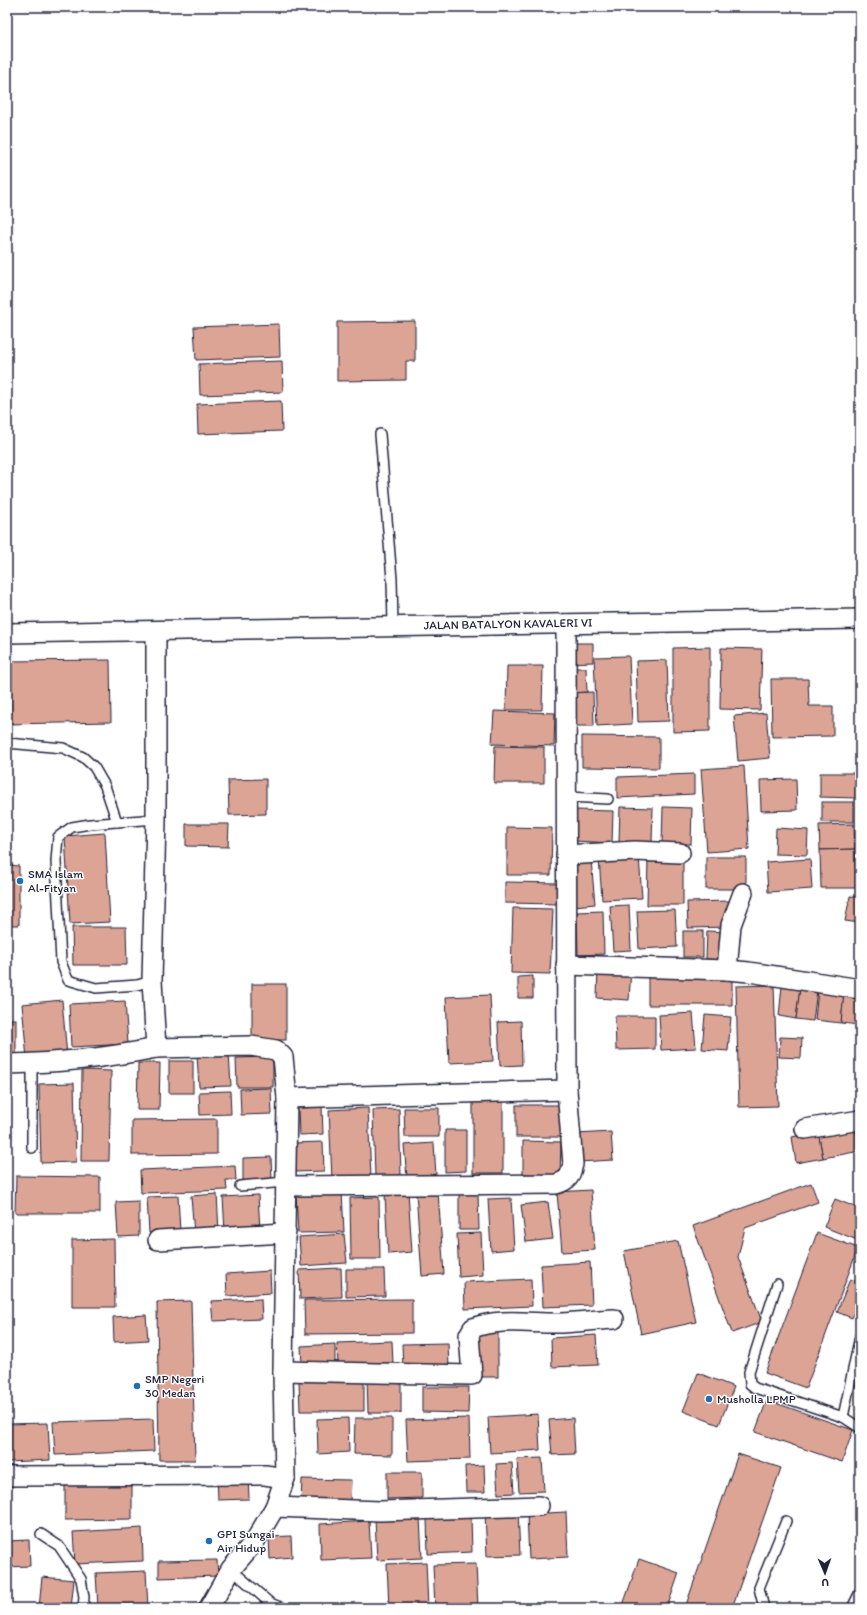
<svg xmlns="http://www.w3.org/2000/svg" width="867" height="1615" font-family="Itim,sans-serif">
<rect width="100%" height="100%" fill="#fff"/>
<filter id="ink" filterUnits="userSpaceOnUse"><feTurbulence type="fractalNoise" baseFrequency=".025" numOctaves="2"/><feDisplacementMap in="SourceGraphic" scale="8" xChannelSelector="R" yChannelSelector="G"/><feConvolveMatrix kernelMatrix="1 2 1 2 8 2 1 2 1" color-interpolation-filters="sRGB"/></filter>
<g filter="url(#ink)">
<!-- building -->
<g fill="#dca495" stroke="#22223b">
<path d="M415,321v40h-9v19l-69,1v-59z"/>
<path d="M279,324l1,33 -84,3 -2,-33z"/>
<path d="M282,361l1,31 -83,3 -1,-31z"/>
<path d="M281,401l1,30 -84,3 -1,-30z"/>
<path d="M568,643h25v19l-25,1z"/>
<path d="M710,647v84l-37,1v-84z"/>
<path d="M721,648l41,1 -2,61 -40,-1z"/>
<path d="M629,656l3,68 -35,2 -3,-69z"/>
<path d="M110,660l1,62 -104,2v-63z"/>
<path d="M667,660l2,61 -31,1 -2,-61z"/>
<path d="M507,666h36l-1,44h-36z"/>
<path d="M569,668h17l1,24 -18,1z"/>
<path d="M771,679h37l1,27h24v30l-61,1z"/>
<path d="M593,692l1,34h-24l-1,-33z"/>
<path d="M494,711l61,2 -1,33 -62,-2z"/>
<path d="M766,713l4,45 -32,3 -4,-45z"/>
<path d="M582,736l77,1v31l-77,-1z"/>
<path d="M495,746l49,1v36h-50z"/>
<path d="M744,766l5,83 -42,3 -6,-83z"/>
<path d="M820,773h36v25l-36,-1z"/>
<path d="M694,774v20l-77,4v-21z"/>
<path d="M266,779v35l-37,1 -1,-35z"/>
<path d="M796,779l1,31 -36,1 -1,-31z"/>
<rect x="822" y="802" width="32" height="20"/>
<path d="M620,807l33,1 -1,35 -33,-1z"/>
<path d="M663,807l29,1 -1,36h-29z"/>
<path d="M575,810l38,1 -1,32 -38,-2z"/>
<path d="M186,824h43l-1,23 -42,-1z"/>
<path d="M854,824l1,25 -35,1 -1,-25z"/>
<path d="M507,827l45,1 -1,47h-44z"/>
<path d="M776,828l32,2 -1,25 -32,-1z"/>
<path d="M105,833l5,89 -40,2 -5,-88z"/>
<path d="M855,849l1,39h-35l-1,-38z"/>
<path d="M639,856l3,42 -40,2 -3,-42z"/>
<rect x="706" y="857" width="40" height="32"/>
<path d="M648,858h35v47h-36z"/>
<path d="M810,859l2,30 -44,3 -2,-30z"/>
<path d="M591,860l4,44 -21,2 -5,-44z"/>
<path d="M7,865l12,1v59h-12z"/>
<path d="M505,882l54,1 -1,21 -53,-1z"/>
<path d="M850,896l10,1v26l-15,-2z"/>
<path d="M730,901v26l-42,1 -1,-26z"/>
<path d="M629,905l2,45 -18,1 -3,-45z"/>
<path d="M513,908l40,1 -3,65 -39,-1z"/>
<path d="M675,910l2,37 -38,2 -2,-38z"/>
<path d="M603,911l1,43 -26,1 -1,-43z"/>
<path d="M72,927h54l1,38h-54z"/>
<rect x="683" y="931" width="20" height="26"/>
<path d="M707,931l20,1v28l-21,-1z"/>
<path d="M598,967l33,2 -2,31 -32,-2z"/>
<path d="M732,973v32h-84v-31z"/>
<path d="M533,976v22h-15v-21z"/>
<rect x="252" y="984" width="34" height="56"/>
<path d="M774,985l4,121 -39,1 -3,-121z"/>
<path d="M782,986l18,2 -4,31 -17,-3z"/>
<path d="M800,988l17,2 -4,31 -17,-2z"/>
<path d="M818,990l26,3 -3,30 -26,-3z"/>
<path d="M844,993l16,2v30l-19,-2z"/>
<path d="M490,995l3,66 -44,2 -3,-66z"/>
<path d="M62,1000l5,56 -40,3 -5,-55z"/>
<path d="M125,1001l3,43 -57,3 -2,-43z"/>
<path d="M693,1013l3,35 -35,2 -2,-35z"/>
<path d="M705,1015l26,2 -3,34 -26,-2z"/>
<path d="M615,1016h40v33l-39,1z"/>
<rect x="7" y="1019" width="9" height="39"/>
<path d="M521,1021l1,44 -22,1 -2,-44z"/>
<path d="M780,1037l22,1 -1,20 -22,-1z"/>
<path d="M229,1053l2,33 -32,1 -2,-32z"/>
<path d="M273,1057v30h-36l-1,-29z"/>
<rect x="169" y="1061" width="24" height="32"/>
<path d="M138,1063h22l-1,47h-22z"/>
<path d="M82,1070l29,1 -2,90h-28z"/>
<path d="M74,1083l2,79 -35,1 -2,-79z"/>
<path d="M271,1088l1,26 -31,1 -1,-26z"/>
<path d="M230,1091l1,23 -31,1 -1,-23z"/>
<rect x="473" y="1102" width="30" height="71"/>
<rect x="516" y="1105" width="47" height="32"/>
<path d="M322,1107l1,27 -24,1 -1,-27z"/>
<path d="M368,1108l3,70 -39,2 -3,-70z"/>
<path d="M404,1108h35v29h-34z"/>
<path d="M399,1109l2,67 -26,1 -2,-67z"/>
<path d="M217,1119v35l-85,1v-35z"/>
<path d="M855,1125h5v26z"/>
<path d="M855,1125l5,26 -37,7 -5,-26z"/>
<path d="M445,1130h21v41l-21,1z"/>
<path d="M611,1132l2,28 -34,2 -2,-28z"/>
<path d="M818,1132l5,26 -27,5 -4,-26z"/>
<path d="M523,1141l38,1 -1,33 -37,-1z"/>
<path d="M323,1142l1,29 -30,1 -1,-29z"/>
<path d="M434,1143l2,33 -29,2 -3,-33z"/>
<path d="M271,1157l1,23 -29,1v-23z"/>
<path d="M235,1166l1,14h-10l1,10 -86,3 -1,-23z"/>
<path d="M16,1176l84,1v36h-85z"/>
<path d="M811,1183l7,19 -73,26 -7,29 24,65 -30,11 -39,-107z"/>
<path d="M591,1190l4,60 -33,2 -5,-60z"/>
<path d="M342,1191l2,41 -46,1 -2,-40z"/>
<path d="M408,1192l4,60 -24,2 -3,-60z"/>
<path d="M438,1192l6,82 -22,2 -6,-83z"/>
<path d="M217,1194l2,38 -25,2 -3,-38z"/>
<path d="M459,1194h19l1,36h-20z"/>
<path d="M258,1195l2,35 -35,2 -2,-35z"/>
<path d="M178,1196l2,35 -31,2 -2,-36z"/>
<path d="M379,1197l1,62h-29l-1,-61z"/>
<path d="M511,1198l3,51 -23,2 -3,-52z"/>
<path d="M835,1199l25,10v32l-36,-14z"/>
<path d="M139,1201v35l-21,1 -2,-35z"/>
<path d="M548,1202l5,37 -27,3 -5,-37z"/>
<path d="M481,1233l2,42 -24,2 -2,-43z"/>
<path d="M817,1233l41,15 -52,140 -41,-15z"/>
<path d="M344,1234l3,29 -46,3 -2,-29z"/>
<path d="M114,1239l1,68h-43v-67z"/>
<path d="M678,1241l18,81 -55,12 -17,-83z"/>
<path d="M590,1262l2,43 -49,2 -2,-42z"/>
<path d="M341,1268l1,29 -42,2 -1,-29z"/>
<path d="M346,1269h38l1,27 -39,1z"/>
<path d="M270,1271l1,22 -44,3 -1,-22z"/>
<path d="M531,1279l1,27 -67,3 -1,-27z"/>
<path d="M850,1279l10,4v15l-8,20 -15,-6z"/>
<path d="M261,1299l1,20 -49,2 -2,-20z"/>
<path d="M412,1299v34l-107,1 -1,-34z"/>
<path d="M191,1301l4,159h-36l-2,-158z"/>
<path d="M146,1315l2,25 -34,2 -1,-25z"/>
<rect x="476" y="1332" width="22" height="45"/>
<path d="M596,1335l2,30 -46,2 -1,-29z"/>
<path d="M392,1341l1,22 -55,2 -1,-22z"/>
<path d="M448,1343l1,24 -46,1 -1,-24z"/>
<path d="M335,1344v19l-33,2 -1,-19z"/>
<path d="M698,1373l36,14 -15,38 -36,-14z"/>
<path d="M367,1376h34v37h-33z"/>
<path d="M364,1380v31h-64l-1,-30z"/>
<path d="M422,1387h47l-1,26 -46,-1z"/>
<path d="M767,1400l86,30 -11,32 -87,-30z"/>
<path d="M538,1414l2,36 -50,3 -2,-36z"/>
<path d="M348,1418l1,34 -31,2 -1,-35z"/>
<path d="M355,1418h37v37l-38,-1z"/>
<path d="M469,1418l1,41 -62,2 -2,-41z"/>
<path d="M573,1418l2,36 -23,1 -3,-35z"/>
<path d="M153,1419l1,32 -99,4 -2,-33z"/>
<path d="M48,1423l2,37 -43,2v-38z"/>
<path d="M738,1454l43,14 -49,140h-37l-9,-3z"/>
<path d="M542,1458l2,33 -25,1 -2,-33z"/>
<path d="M512,1463l2,30 -16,1 -2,-30z"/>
<path d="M484,1465l1,27h-19l-1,-26z"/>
<path d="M387,1472h35v26l-35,1z"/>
<path d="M248,1475l1,24 -31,1 -1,-24z"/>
<path d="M302,1479l49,1 -1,22h-49z"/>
<path d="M65,1483h67v36l-67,1z"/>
<path d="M518,1511l2,44 -33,1 -2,-44z"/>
<path d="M566,1512l2,45 -39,2 -2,-45z"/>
<path d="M471,1516l1,36 -44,2 -1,-36z"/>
<path d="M420,1517l2,41 -45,2 -2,-41z"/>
<path d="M369,1521l2,37 -50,2 -1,-36z"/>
<path d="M142,1528l1,33 -68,3 -2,-32z"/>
<path d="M291,1536l1,21 -22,2 -1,-22z"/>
<path d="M29,1540l1,26 -23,1v-26z"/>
<path d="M639,1559l40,14 -12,35h-45z"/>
<path d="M217,1560l1,16 -59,2v-17z"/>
<path d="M426,1562l2,46h-39l-2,-44z"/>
<path d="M476,1564l2,44h-43l-2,-43z"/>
<path d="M146,1571l2,37h-50l-2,-35z"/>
<path d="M42,1577l32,3 -3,28h-32z"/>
</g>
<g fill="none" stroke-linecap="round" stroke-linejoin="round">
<defs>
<g id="service">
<path d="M380,434l12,145 1,47"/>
<path d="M7,743l56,5 20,9 11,10 11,19 12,36"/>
<path d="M567,797l41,2"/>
<path d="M152,981l-15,4 -41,3 -28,-8 -7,-18 -5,-101 2,-24 14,-10 18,-3 66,-5"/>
<path d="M32,1064v84"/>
<path d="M240,1186l45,-4"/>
<path d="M777,1284l-28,88 1,12 5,4 88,29 17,11"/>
<path d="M843,1417l17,-81"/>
<path d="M41,1534l18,12 22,33 3,18 -1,11"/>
<path d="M231,1569l39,34 13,5"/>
<path d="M764,1608l-5,-20 27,-67"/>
<path d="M852,1608l8,-16"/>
</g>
<g id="minor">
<path d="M156,631v188l-4,162 4,67 95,-2 25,4 7,7 4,41 -4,273 2,107 -10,29 -20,34 -24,28 -22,39"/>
<path d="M7,633c284,-3 569,-11 853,-14"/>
<path d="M566,855l69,-4 45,2"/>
<path d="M566,965l161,5 22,2 111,17"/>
<path d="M727,970l4,-45 12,-32"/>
<path d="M7,1064c49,-1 100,-6 149,-16"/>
<path d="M287,1098l280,-8"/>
<path d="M805,1129l55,-9"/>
<path d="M286,1186l270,-2c13,-4 14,-7 17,-20l-6,-74 -1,-466"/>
<path d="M158,1240l128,-7"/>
<path d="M283,1371l189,4 -3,-40 4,-7c27,-11 60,-4 88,-5 18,-1 35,-3 53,-4"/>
<path d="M7,1476l258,-1 20,3"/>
<path d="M275,1507l105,4 159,-5"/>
</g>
</defs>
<!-- service casing -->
<use href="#service" stroke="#22223b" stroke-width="12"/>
<!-- minor casing -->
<use href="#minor" stroke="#22223b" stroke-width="22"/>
<!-- service -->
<use href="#service" stroke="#fff" stroke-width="9"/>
<!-- minor -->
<use href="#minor" stroke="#fff" stroke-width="19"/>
</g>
</g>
<!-- markers -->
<g fill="#1f6fb2" stroke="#fff" stroke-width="1.5">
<circle cx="20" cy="881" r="4"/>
<circle cx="137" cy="1386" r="4"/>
<circle cx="709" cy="1399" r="4"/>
<circle cx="209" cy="1541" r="4"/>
</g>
<g text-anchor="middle" stroke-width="3" stroke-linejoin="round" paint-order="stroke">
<!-- street labels -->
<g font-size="12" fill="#22223b" stroke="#fff">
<text transform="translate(508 624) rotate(-1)" y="4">JALAN BATALYON KAVALERI VI</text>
</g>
<!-- poi labels -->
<g font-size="12" fill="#22223b" stroke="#fff" text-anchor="start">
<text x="28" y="878">SMA Islam<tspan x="28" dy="14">Al-Fityan</tspan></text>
<text x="145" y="1383">SMP Negeri<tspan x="145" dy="14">30 Medan</tspan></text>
<text x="717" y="1403">Musholla LPMP</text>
<text x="217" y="1538">GPI Sungai<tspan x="217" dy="14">Air Hidup</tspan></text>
</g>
</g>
<!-- margin -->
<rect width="867" height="1615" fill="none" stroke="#fff" stroke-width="24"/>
<rect x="12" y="12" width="843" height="1591" fill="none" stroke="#22223b" stroke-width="1.5" filter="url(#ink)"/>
<!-- north arrow -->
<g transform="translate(825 1573) rotate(178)" stroke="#ffffff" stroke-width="3" paint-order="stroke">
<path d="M0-3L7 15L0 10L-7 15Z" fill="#22223b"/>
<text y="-6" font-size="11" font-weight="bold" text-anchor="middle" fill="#22223b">U</text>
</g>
</svg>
